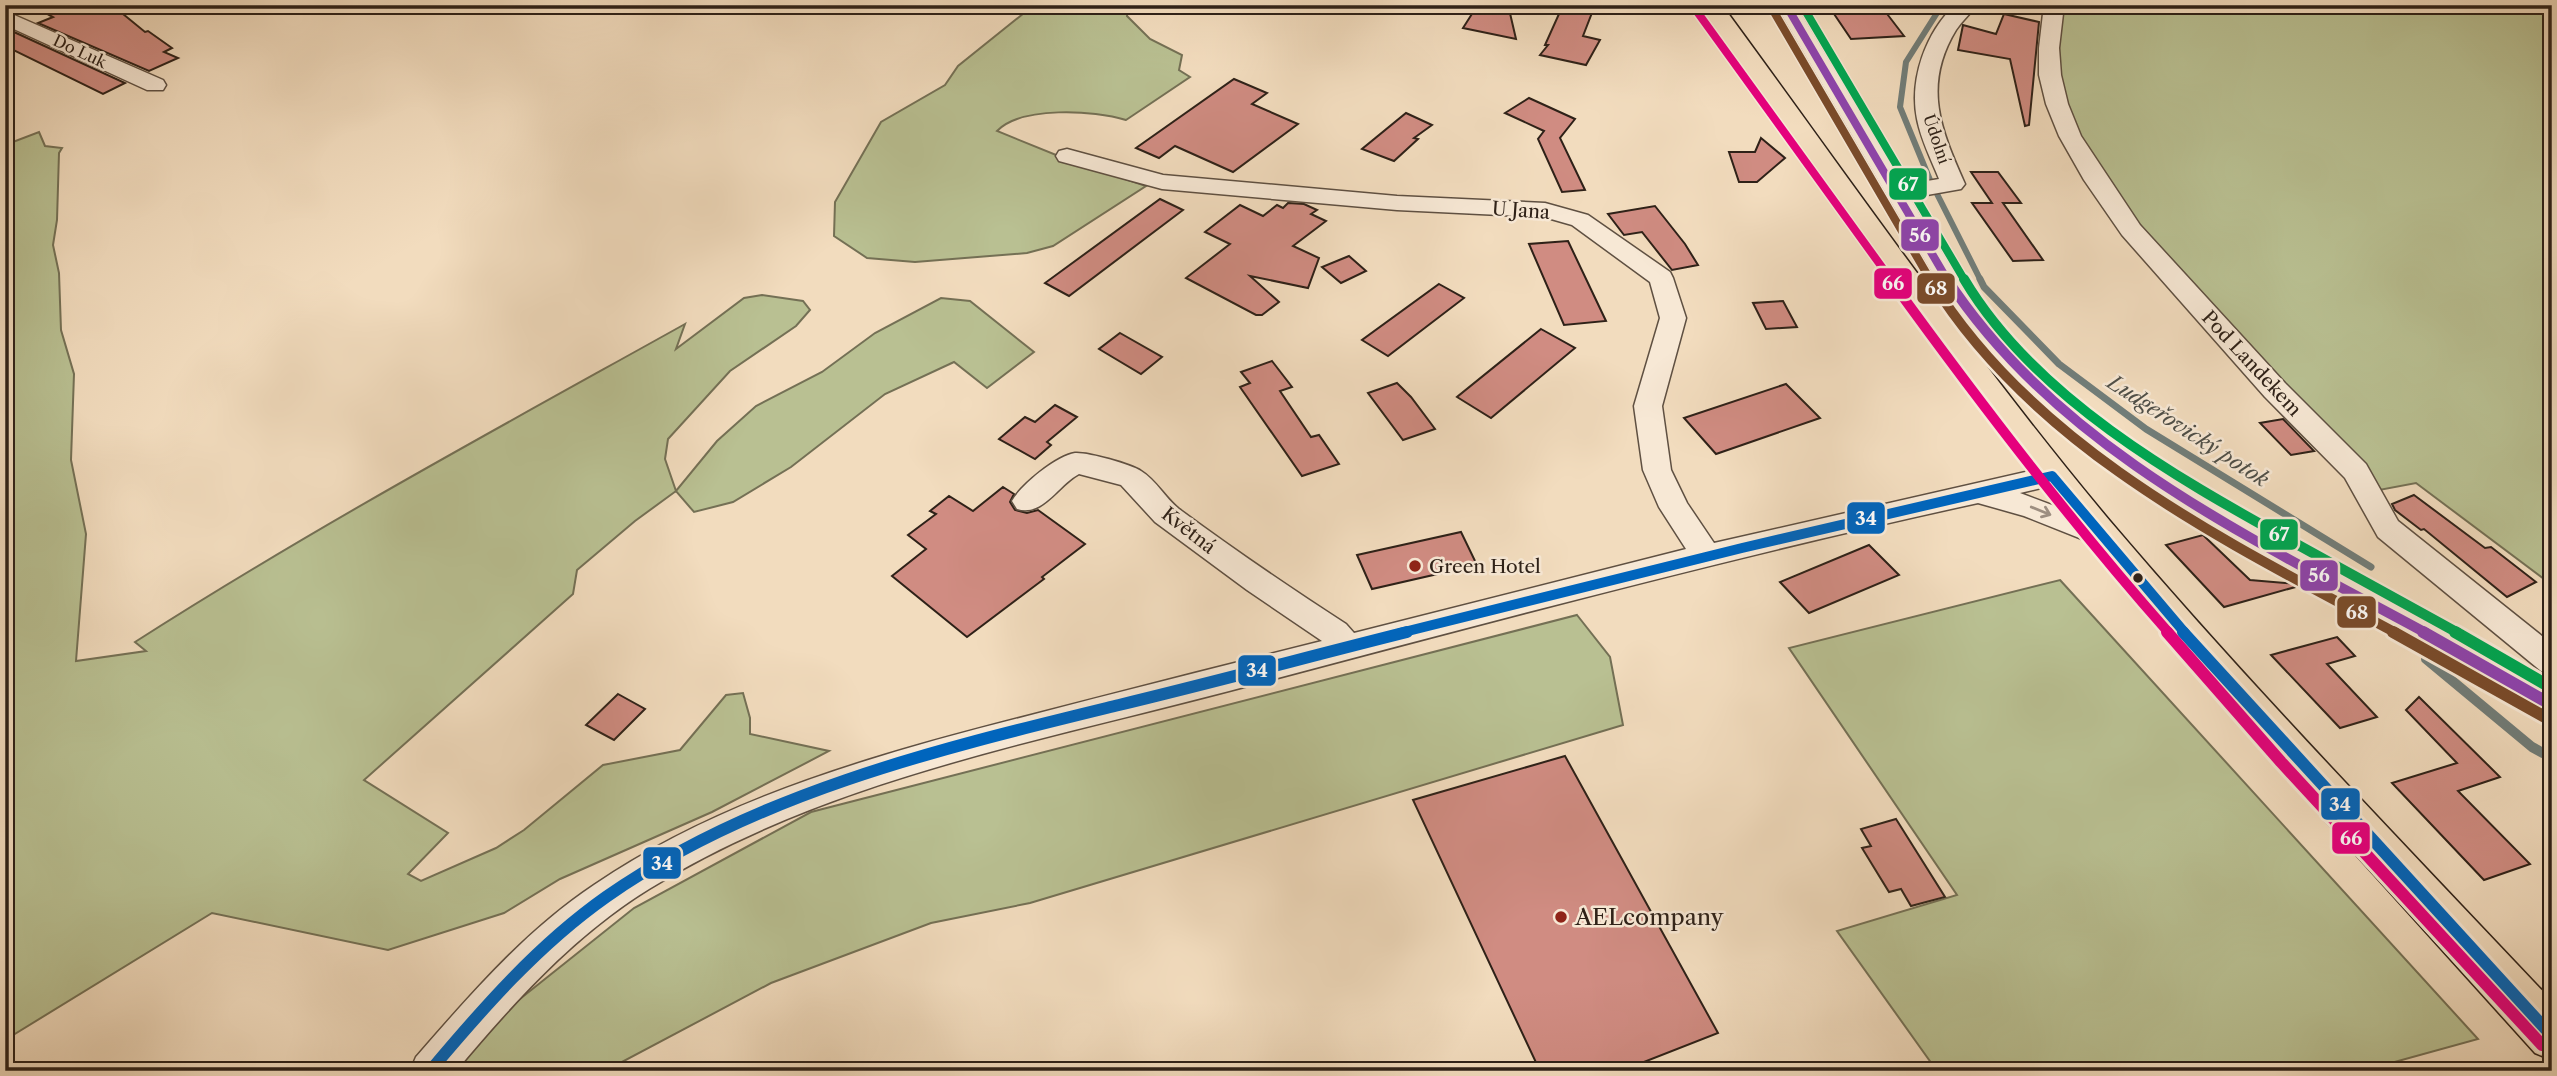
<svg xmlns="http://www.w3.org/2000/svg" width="2557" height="1076" font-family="'Libre Caslon Text',serif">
<rect width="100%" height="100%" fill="#f2dcbe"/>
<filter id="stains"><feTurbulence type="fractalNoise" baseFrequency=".00286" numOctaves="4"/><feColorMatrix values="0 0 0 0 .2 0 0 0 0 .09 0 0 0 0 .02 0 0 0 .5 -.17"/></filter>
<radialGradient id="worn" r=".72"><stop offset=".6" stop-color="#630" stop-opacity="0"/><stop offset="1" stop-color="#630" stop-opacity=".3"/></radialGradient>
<!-- green -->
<g fill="#b9c092" stroke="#747055" stroke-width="2">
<path d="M1034,5h94l-1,11 23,23 32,16 -3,15 11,7 -64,43c-32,-10 -105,-14 -129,11l69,28 80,27 -93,60 -26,7 -112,9 -48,-4 -33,-22 1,-34 46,-80 64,-37 13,-19z"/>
<path d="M2059,5h493v580l-136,-102 -42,8 -237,-263 -61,-94 -18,-59z"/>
<path d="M39,132l6,14 17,2 -3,5 -2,67 -4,25 6,28 2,57 13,44 -3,86 15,74 -10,127 70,-10 -11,-9c178,-114 365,-215 550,-318l-9,25 68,-51 18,-3 41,6 7,9 -14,16 -66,45 -62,68 -3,20 11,32 41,-50 39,-35 66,-34 53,-39 66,-35 29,3 64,51 -47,36 -33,-26 -69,32 -94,73 -58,35 -39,10 -18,-21 -41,30 -58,49 -4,24 -209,186 84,53 -40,41 13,7 75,-33 28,-18 79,-65 77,-15 46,-55 17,-2 7,25v16l79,17 -117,61 -152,67 -56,34 -116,37 -176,-37 -207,127v-895z"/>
<path d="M2060,580l418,459 -116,32h-425l-100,-140 120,-36 -168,-247z"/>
<path d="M1577,615l33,42 13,68 -593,178 -99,20 -160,60 -166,88h-152l48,-57 133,-106 177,-96z"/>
</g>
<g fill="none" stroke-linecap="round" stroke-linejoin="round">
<!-- stream-far2 -->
<path stroke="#717d79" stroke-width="6" d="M1942,5l-36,57 -6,45 30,73 51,101"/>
<!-- stream-far1 -->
<path stroke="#717d79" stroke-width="7" d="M1980,279l4,8 75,77 87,65 225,138"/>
<!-- stream -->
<path stroke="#717d79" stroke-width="10" d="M2426,659l106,88 20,11"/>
</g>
<!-- building -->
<g fill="#d08c82" stroke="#2e2118" stroke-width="2">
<path d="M31,5h81l33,27 3,-1 24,17 -8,4 14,6 -29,13 -111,-48 15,-6z"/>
<path d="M1563,5h32l-12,31 17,4 -14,25 -46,-10 8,-10h-3z"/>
<path d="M1477,6l32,3 7,30 -53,-11z"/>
<path d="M1881,6l23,30 -53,3 -21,-31z"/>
<path d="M2004,14l35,8 -10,103 -4,1 -15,-67 -52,-9 5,-25 33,9z"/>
<path d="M14,32l111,51 -22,11 -98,-48v-11z"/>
<path d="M1234,79l33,14 -15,11 46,20 -65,48 -58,-26 -16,12 -23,-10z"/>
<path d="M1529,98l46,21 -15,19 25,52 -23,2 -24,-53 6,-8 -39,-18z"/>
<path d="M1406,113l26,12 -18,13 4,1 -24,22 -32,-12z"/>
<path d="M1761,138l24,20 -28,24h-18l-10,-30h26z"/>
<path d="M1971,172h27l23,31h-18l40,57 -30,1 -41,-58h20z"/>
<path d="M1160,199l23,11 -114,86 -24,-13z"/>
<path d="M1288,203l16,1 13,6 -6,4 15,7 -33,25 26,12 -11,30 -58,-12 29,26 -17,13h-6l-70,-37 44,-34 -25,-12 35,-27 23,11 14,-11 6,3z"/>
<path d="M1655,206l30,38 13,21 -26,5 -30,-38 -18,3 -16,-21z"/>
<path d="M1568,241l38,80 -42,4 -35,-81z"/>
<path d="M1349,256l17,15 -25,12 -19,-16z"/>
<path d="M1439,284l25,14 -76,58 -26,-16z"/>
<path d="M1783,301l14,26 -31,2 -13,-26z"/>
<path d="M1541,329l34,19 -84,70 -34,-21z"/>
<path d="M1120,333l42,24 -21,17 -42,-25z"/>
<path d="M1272,361l20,26 -12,4 31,46 8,-2 20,29 -37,12 -62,-89 10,-4 -9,-11z"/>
<path d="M1397,383l14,14 24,32 -32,11 -35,-47z"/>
<path d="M1786,384l34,34 -104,36 -32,-36z"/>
<path d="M1055,405l22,12 -30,25 4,3 -16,14 -36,-20 26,-22 10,5z"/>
<path d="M2283,419l31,32 -23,4 -31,-32z"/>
<path d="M1003,487l11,7 -4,8 5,8 12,3 11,-3 47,34 -43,33 2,2 -77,58 -75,-61 34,-27 -18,-14 28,-21 -6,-3 19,-15 24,15z"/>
<path d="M2414,495l71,53 6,-1 45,35 -29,15 -83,-68 -3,1 -26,-20 -3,-6z"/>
<path d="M1461,532l16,33 -105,24 -15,-34z"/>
<path d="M2203,535l47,45 48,4 1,2 -75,21 -58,-62z"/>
<path d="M1869,545l30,30 -90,38 -29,-31z"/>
<path d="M2337,637l18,19 -28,8 50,53 -37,11 -69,-73z"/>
<path d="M618,694l27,15 -31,31 -28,-15z"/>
<path d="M2419,697l81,80 -42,14 72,73 -46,16 -92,-97 65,-20 -51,-53z"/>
<path d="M1565,756l153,277 -97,38h-81l-127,-271z"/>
<path d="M1896,819l49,78 -34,9 -10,-17 -12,3 -27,-44 9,-2 -10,-17z"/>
</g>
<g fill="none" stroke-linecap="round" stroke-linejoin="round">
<defs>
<g id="minor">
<path d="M1776,5h20l107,180 36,-6c-8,-20 -18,-39 -22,-60 -8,-40 9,-87 38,-114h22c-7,9 -15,16 -21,25 -34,56 -15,100 9,154l-4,5 -51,9c28,47 54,95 91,137 141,160 370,245 551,353v31l-12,-4 -68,-43 -284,-158 -67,-44 -64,-50 -59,-56 -47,-59z"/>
<path d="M2044,5h20l-5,43 2,27 7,29 13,32 59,89 145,158 81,81 32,57 154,123v31l-11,-4 -163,-134 -33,-59 -80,-81 -143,-162 -38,-55 -25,-44 -13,-32 -7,-29v-27z"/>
<path d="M5,11l158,69 3,5 -3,5h-16l-142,-65z"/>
<path d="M1067,149l96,26 234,21 148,7 43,12 82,57 3,6 13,40 -24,88 9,64 16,33 27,40 338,-77 10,3 4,7 -4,7 -42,10 93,35 4,8 -4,8 -11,3 -78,-31 -46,-13c-252,55 -500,122 -749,188 -197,52 -406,90 -580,198 -76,47 -136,114 -193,182h-46l6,-14c54,-62 109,-126 178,-172 132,-90 289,-132 441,-171 96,-25 191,-49 287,-73l-75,-51 -92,-68 -34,-37 -42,-11c-21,11 -36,43 -62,35l-5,-8c9,-16 44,-45 63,-48 12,-1 56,11 66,18 15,9 24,27 38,38 54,40 110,78 167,115l8,9 332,-84 -27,-42 -16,-37 -9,-64 26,-88 -10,-36 -78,-57 -28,-8 -147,-7 -235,-21 -103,-28 -3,-5 3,-5z"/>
</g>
<path id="major" d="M1697,5h25c127,173 250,351 388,516 141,166 293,322 442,480v59l-17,-7 -259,-287 -191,-225 -105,-136z"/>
</defs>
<!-- minor casing -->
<use href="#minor" stroke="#5f5042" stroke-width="3"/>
<!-- major casing -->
<use href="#major" stroke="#2e2118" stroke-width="3"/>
<!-- minor -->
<use href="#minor" fill="#f7e8d5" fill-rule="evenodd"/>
<!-- major -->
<use href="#major" fill="#f2dcbe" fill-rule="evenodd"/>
<defs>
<path id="bus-1-far1" d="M1400,633l342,-85 310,-72 133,157"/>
<g id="bus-1">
<path d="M2183,632l369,404"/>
<path d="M430,1071c53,-63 108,-126 176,-174 150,-105 337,-149 513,-192 96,-23 192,-49 288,-73"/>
</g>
<path id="bus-2-far2" d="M1698,13l194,268"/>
<path id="bus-2-far1" d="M1890,279c89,123 179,241 279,354"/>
<path id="bus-2" d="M2167,632l114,130 261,283"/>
<path id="bus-3-far2" d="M1786,5l162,276"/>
<path id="bus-3-far1" d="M1947,279c111,170 306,260 479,354"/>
<path id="bus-3" d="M2423,632l129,73"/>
<path id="bus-4-far2" d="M1774,12l157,269"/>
<path id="bus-4-far1" d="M1930,279c104,170 297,263 466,354"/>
<path id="bus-4" d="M2393,632l152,85"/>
<path id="bus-5-far2" d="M1802,5l163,276"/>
<path id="bus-5-far1" d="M1964,279c70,118 211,198 327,262 56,31 112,62 167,92"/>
<path id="bus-5" d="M2455,632l97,56"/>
</defs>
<!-- bus-1-far1 casing -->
<use href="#bus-1-far1" stroke="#f7e8d5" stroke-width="15"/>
<!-- bus-1 casing -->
<use href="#bus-1" stroke="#f7e8d5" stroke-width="18"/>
<!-- bus-2-far2 casing -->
<use href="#bus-2-far2" stroke="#f7e8d5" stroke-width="11"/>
<!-- bus-2-far1 casing -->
<use href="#bus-2-far1" stroke="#f7e8d5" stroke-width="15"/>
<!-- bus-2 casing -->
<use href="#bus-2" stroke="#f7e8d5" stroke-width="18"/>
<!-- bus-3-far2 casing -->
<use href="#bus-3-far2" stroke="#f7e8d5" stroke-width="11"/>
<!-- bus-3-far1 casing -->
<use href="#bus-3-far1" stroke="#f7e8d5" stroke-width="15"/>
<!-- bus-3 casing -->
<use href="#bus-3" stroke="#f7e8d5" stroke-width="18"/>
<!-- bus-4-far2 casing -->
<use href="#bus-4-far2" stroke="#f7e8d5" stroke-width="11"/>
<!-- bus-4-far1 casing -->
<use href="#bus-4-far1" stroke="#f7e8d5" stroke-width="15"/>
<!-- bus-4 casing -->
<use href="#bus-4" stroke="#f7e8d5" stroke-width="18"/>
<!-- bus-5-far2 casing -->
<use href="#bus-5-far2" stroke="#f7e8d5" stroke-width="11"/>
<!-- bus-5-far1 casing -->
<use href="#bus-5-far1" stroke="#f7e8d5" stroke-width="15"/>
<!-- bus-5 casing -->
<use href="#bus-5" stroke="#f7e8d5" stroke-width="18"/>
<!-- bus-1-far1 -->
<use href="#bus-1-far1" stroke="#0065bd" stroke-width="10"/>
<!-- bus-1 -->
<use href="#bus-1" stroke="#0065bd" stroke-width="12"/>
<!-- bus-2-far2 -->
<use href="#bus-2-far2" stroke="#e5007d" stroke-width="8"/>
<!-- bus-2-far1 -->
<use href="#bus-2-far1" stroke="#e5007d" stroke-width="10"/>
<!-- bus-2 -->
<use href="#bus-2" stroke="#e5007d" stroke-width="12"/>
<!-- bus-3-far2 -->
<use href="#bus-3-far2" stroke="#8e44ad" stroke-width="8"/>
<!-- bus-3-far1 -->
<use href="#bus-3-far1" stroke="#8e44ad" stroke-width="10"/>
<!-- bus-3 -->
<use href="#bus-3" stroke="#8e44ad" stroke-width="12"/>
<!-- bus-4-far2 -->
<use href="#bus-4-far2" stroke="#7a4b2a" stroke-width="8"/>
<!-- bus-4-far1 -->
<use href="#bus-4-far1" stroke="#7a4b2a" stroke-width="10"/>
<!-- bus-4 -->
<use href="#bus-4" stroke="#7a4b2a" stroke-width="12"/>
<!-- bus-5-far2 -->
<use href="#bus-5-far2" stroke="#00a651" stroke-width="8"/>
<!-- bus-5-far1 -->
<use href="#bus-5-far1" stroke="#00a651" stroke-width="10"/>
<!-- bus-5 -->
<use href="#bus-5" stroke="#00a651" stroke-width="12"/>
</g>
<!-- one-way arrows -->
<defs><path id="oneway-shaft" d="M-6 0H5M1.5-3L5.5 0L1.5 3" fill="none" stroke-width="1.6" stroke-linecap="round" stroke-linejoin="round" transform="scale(1.75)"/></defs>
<use stroke="#9d8e80" href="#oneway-shaft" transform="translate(2041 511) rotate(22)"/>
<!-- markers -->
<g fill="#8f2418" stroke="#f7e8d5" stroke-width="2.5">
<circle cx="1415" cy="566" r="7"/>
<circle cx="1561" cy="917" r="7"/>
</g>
<circle fill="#2e2118" stroke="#f7e8d5" stroke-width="2.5" cx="2138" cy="578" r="6"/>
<g text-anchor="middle" stroke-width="5" stroke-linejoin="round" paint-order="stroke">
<!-- far-street labels -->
<g font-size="16" fill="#2e2118" stroke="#f7e8d5">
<text transform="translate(80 51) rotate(25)" y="6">Do Luk</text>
<text transform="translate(1937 139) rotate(71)" y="6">Údolní</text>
</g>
<!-- street labels -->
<g font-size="19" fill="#2e2118" stroke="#f7e8d5">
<text transform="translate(1521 210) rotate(4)" y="7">U Jana</text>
<text transform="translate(2252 363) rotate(47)" y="7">Pod Landekem</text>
<text transform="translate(1189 530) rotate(38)" y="7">Květná</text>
</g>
<!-- poi labels -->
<g font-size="19" fill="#2e2118" stroke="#f7e8d5" text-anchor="start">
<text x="1429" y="573">Green Hotel</text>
</g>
<!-- water labels -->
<g font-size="21" font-style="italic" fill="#4f4f48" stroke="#f7e8d5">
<text transform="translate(2188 431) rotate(33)" y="7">Ludgeřovický potok</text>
</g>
<!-- near-poi labels -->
<g font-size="23" fill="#2e2118" stroke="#f7e8d5" text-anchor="start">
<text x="1575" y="925">AELcompany</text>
</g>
</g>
<g stroke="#f7e8d5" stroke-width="2.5">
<rect x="1888" y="167" width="40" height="34" rx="7" fill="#00a651"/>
<rect x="1900" y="218" width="40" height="34" rx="7" fill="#8e44ad"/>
<rect x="1873" y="267" width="40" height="33" rx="7" fill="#e5007d"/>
<rect x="1916" y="272" width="40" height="33" rx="7" fill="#7a4b2a"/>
<rect x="1846" y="501" width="40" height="34" rx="7" fill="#0065bd"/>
<rect x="2259" y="518" width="40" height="33" rx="7" fill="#00a651"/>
<rect x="2299" y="559" width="40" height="33" rx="7" fill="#8e44ad"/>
<rect x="2336" y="595" width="41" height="34" rx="7" fill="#7a4b2a"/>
<rect x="1237" y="654" width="40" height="33" rx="7" fill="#0065bd"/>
<rect x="2320" y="787" width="41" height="34" rx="7" fill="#0065bd"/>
<rect x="2331" y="821" width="40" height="34" rx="7" fill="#e5007d"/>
<rect x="642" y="846" width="40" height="34" rx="7" fill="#0065bd"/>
</g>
<g font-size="19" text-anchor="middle" font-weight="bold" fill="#fff">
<text x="1908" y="191">67</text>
<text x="1920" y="242">56</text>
<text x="1893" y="290">66</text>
<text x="1936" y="295">68</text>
<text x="1866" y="525">34</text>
<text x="2279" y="541">67</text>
<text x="2319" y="582">56</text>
<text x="2357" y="619">68</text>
<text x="1257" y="677">34</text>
<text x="2340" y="811">34</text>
<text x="2351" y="845">66</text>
<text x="662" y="870">34</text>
</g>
<!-- margin -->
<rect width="2557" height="1076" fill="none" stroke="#f2dcbe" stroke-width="28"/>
<rect x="7" y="7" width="2543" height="1062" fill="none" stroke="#2e2118" stroke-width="3.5"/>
<rect x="14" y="14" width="2529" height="1048" fill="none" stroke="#2e2118" stroke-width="2"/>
<rect width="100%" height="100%" filter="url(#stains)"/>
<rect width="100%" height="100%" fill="url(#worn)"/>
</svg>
